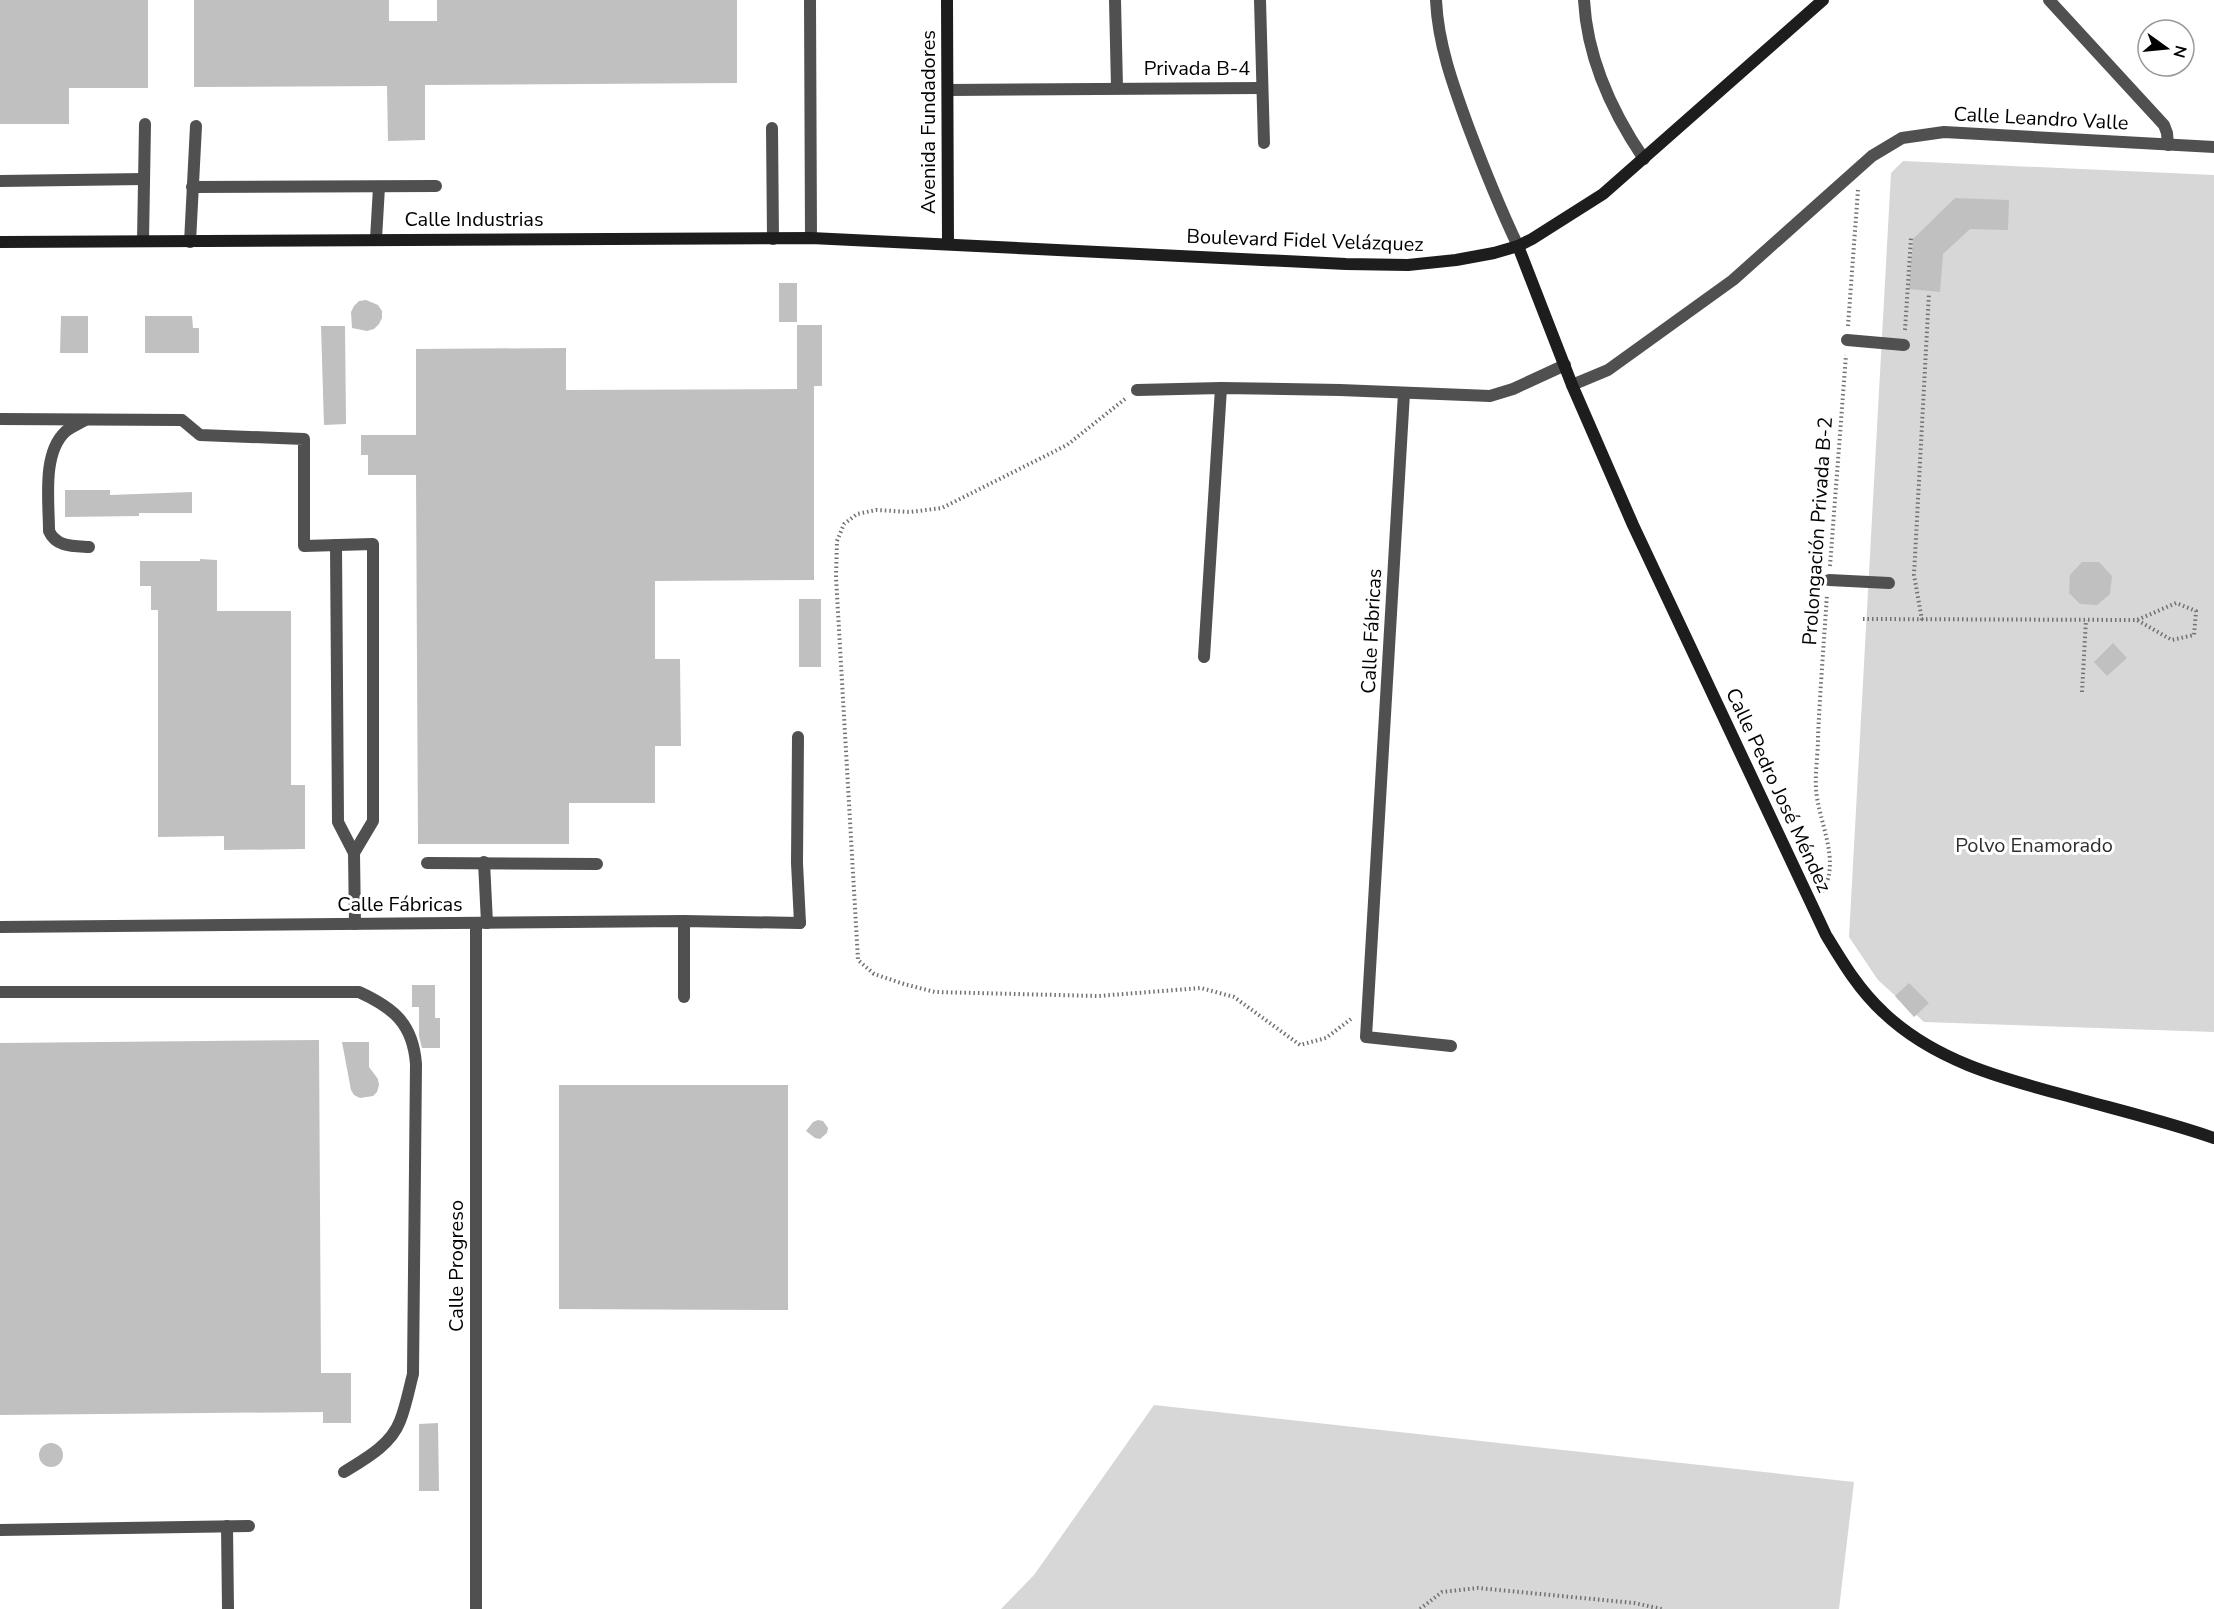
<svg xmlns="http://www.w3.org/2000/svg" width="2214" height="1609" viewBox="0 0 2214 1609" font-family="'Nunito Sans',sans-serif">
  <rect width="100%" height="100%" fill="#fff"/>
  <!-- green -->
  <g fill="#d7d7d7">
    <polygon points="1903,161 2214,175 2214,1032 1924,1022 1878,980 1849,937 1891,173"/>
    <polygon points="1154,1405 1854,1482 1839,1609 1001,1609 1034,1575"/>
  </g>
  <!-- building -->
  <g fill="#c0c0c0">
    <polygon points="0,0 148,0 148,88 69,88 69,124 0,124"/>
    <polygon points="194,0 389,0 389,21 437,21 437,0 737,0 737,83 425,85 425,140 388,141 387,86 194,87"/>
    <polygon points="1955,198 2009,200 2008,230 1970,229 1943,254 1940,292 1909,289 1913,239"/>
    <rect x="779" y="283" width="18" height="39"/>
    <polygon points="366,300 378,305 382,311 382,318 379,324 374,329 367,331 352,328 351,312 354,306 359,301"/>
    <polygon points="61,316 88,316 88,353 60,353"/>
    <polygon points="145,316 192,316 193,328 199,328 199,353 145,353"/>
    <polygon points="797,325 822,325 822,386 814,386 814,580 655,581 655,659 680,659 681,746 655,746 655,803 569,803 569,844 418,844 416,475 368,475 368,455 361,455 361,435 416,435 416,349 566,348 566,390 797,389"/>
    <polygon points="321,326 345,326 346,424 324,425"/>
    <polygon points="65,490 110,490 110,495 192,492 192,513 139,513 139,516 65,517"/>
    <polygon points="200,559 217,560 217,611 291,611 291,785 305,785 305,849 224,850 224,836 158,837 158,610 151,610 151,586 140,586 140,561 200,561"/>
    <polygon points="2082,562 2099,562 2112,576 2110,594 2097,605 2080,604 2069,593 2070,575"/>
    <rect x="799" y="599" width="22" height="68"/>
    <polygon points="2113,643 2127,658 2107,676 2094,662"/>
    <polygon points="1909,983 1929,1003 1914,1017 1895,996"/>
    <polygon points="412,985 435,985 435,1018 440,1018 440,1048 422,1048 419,1036 419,1007 412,1007"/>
    <polygon points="319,1040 321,1373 351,1373 351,1423 323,1423 323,1412 0,1415 0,1043"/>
    <polygon points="342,1042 369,1042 369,1067 378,1079 379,1085 377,1092 373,1096 360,1098 354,1095 351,1090"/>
    <polygon points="559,1085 788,1085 788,1310 559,1309"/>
    <polygon points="818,1120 823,1121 828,1128 827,1133 820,1139 815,1138 806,1131 813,1122"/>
    <polygon points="438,1423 439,1491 419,1491 419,1424"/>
    <circle cx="51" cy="1455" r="12"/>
  </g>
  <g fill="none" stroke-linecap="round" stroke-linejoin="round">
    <!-- path -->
    <g stroke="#727272" stroke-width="4" stroke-dasharray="1.5 3" stroke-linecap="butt">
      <polyline points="1848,326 1858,190"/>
      <polyline points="1905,330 1911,238"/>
      <polyline points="1125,399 1067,445 942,508 910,512 876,510 857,514 844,524 837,541 836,577 858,960 874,974 904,984 935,992 1098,996 1201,988 1234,997 1300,1045 1326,1038 1351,1019"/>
      <polyline points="1830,566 1846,355"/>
      <polyline points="1863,619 2137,620 2176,603 2196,611 2194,635 2172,640 2137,620"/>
      <polyline points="1922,620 1914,575 1929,293"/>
      <polyline points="2082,692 2086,620"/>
      <path d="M1822,892C1842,862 1818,821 1816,789C1815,772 1818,754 1818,738C1820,690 1824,642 1827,594"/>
      <polyline points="1420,1609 1442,1592 1478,1588 1634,1603 1662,1609"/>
    </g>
    <!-- lane -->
    <g stroke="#505050" stroke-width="12">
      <polyline points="810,0 811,238"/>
      <polyline points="772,128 773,239"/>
      <polyline points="0,181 144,179"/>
      <polyline points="192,187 436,186"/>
      <polyline points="376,239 379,187"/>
      <polyline points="143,241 145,124"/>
      <polyline points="190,242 196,126"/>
      <polyline points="1847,340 1904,345"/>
      <polyline points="0,419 182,420 200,435 304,439 304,546 373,544 373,821 354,853 355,924"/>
      <path d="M85,420C79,424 70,427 65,432C42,454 49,501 49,531C56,547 73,546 89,547"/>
      <polyline points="336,545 338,822 354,853"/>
      <polyline points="1829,580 1889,583"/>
      <polyline points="798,737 797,863 800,923"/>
      <polyline points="484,862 487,923"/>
      <polyline points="427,863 597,864"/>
      <polyline points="684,921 684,997"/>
      <polyline points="476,923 476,1609"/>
      <path d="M0,992H359C394,1008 413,1024 416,1064L413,1374C409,1389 406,1406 400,1421C391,1445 365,1459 344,1472"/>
      <polyline points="227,1526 228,1609"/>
      <polyline points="0,1530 249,1526"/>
    </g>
    <!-- street -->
    <g stroke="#505050" stroke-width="12">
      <polyline points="1115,0 1117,87"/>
      <polyline points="1260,0 1264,143"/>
      <path d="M1436,0C1438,44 1453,85 1468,126C1483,166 1499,206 1518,246"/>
      <path d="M1584,0C1587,57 1612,112 1644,159"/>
      <polyline points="2049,0 2164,125 2167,133 2168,145"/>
      <polyline points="948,90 1261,88"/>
      <polyline points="1572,385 1608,370 1733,280 1872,156 1902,138 1944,132 2214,147"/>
      <polyline points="1137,390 1221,388 1340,390 1490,396 1513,389 1565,365"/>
      <polyline points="1404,393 1366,1037 1451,1046"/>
      <polyline points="1204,657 1221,388"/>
      <polyline points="0,927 684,921 800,923"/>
    </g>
    <!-- secondary -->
    <g stroke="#1d1d1d" stroke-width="12">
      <polyline points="947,0 948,244"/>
      <polyline points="0,242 811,238 1346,264 1408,265 1456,260 1494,253 1518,246 1532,239 1603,194 1823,0"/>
      <path d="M1518,246L1572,385L1633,525L1826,935C1843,963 1859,990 1883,1012C1933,1060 2000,1078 2064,1095C2114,1109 2165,1121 2214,1138"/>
    </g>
  </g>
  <g text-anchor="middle" stroke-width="6" stroke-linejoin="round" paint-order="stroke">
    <!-- street labels -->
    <g font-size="20" fill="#000" stroke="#fff">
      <text x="1197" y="75">Privada B-4</text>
      <text transform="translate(2041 118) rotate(3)" y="7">Calle Leandro Valle</text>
      <text transform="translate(928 122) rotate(-90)" y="7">Avenida Fundadores</text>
      <text x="474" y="226">Calle Industrias</text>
      <text transform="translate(1305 240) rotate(2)" y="7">Boulevard Fidel Velázquez</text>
      <text transform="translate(1817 531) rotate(-86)" y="7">Prolongación Privada B-2</text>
      <text transform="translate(1371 631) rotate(-87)" y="7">Calle Fábricas</text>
      <text transform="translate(1779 790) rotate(65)" y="7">Calle Pedro José Méndez</text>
      <text x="400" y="911">Calle Fábricas</text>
      <text transform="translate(456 1266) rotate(-90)" y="7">Calle Progreso</text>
    </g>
    <!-- park labels -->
    <g font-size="20" fill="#2e2e2e" stroke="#fff">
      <text x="2034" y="852">Polvo Enamorado</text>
    </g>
  </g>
  <!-- north arrow -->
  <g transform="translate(2166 48) rotate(105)"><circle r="28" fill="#ffffff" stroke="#999999" stroke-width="1.5"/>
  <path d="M0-4.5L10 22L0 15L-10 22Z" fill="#000000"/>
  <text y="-9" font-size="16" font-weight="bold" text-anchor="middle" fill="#000000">N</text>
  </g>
</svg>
